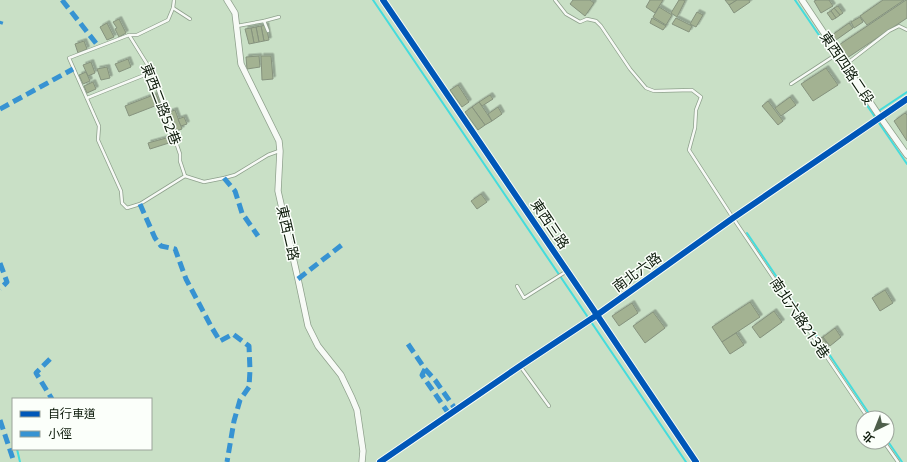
<svg xmlns="http://www.w3.org/2000/svg" width="907" height="462" viewBox="0 0 907 462" font-family="'Noto Sans','Noto Sans TC',sans-serif">
  <defs>
    <filter id="shadow"><feDropShadow dx="2.5" dy="-2.5" stdDeviation="0" flood-color="#0004"/></filter>
  </defs>
  <rect width="100%" height="100%" fill="#c9e0c6"/>
  <g fill="none" stroke-linecap="round" stroke-linejoin="round">
    <!-- stream -->
    <g stroke="#45dcdc" stroke-width="2">
      <polyline points="373,0 686,462"/>
      <polyline points="795,0 907,164"/>
      <polyline points="877,112 907,92"/>
      <polyline points="747,233 820,341"/>
      <polyline points="825,348 872,418"/>
      <polyline points="887,440 902,462"/>
      <polyline points="17,449 20,462"/>
    </g>
  </g>
  <!-- building -->
  <g fill="#a3b292" stroke="#86937e" filter="url(#shadow)">
    <polygon points="573,0 590,0 594,3 585,16 570,4"/>
    <polygon points="650,0 663,0 655,13 646,7"/>
    <polygon points="679,0 683,0 685,1 677,17 671,13"/>
    <polygon points="725,0 737,0 729,5"/>
    <polygon points="737,0 749,0 750,2 734,13 729,5"/>
    <polygon points="817,0 829,0 833,6 821,13 814,1"/>
    <polygon points="883,0 904,0 867,25 860,16"/>
    <polygon points="906,0 907,0 907,18 847,58 839,45"/>
    <polygon points="838,6 843,13 840,15 834,8"/>
    <polygon points="659,7 672,15 666,25 653,17"/>
    <polygon points="834,8 840,15 836,18 831,11"/>
    <polygon points="831,11 836,18 832,20 827,13"/>
    <polygon points="697,12 703,15 696,27 690,24"/>
    <polygon points="860,17 863,22 854,28 851,22"/>
    <polygon points="652,18 666,26 663,30 650,23"/>
    <polygon points="676,18 692,26 689,32 672,24"/>
    <polygon points="119,19 126,33 119,37 115,29 117,28 113,22"/>
    <polygon points="107,23 114,37 107,40 100,27"/>
    <polygon points="849,23 853,28 836,40 832,35"/>
    <polygon points="266,25 269,40 264,41 261,26"/>
    <polygon points="261,26 264,41 259,42 256,27"/>
    <polygon points="256,27 259,42 254,43 251,28"/>
    <polygon points="251,28 254,43 249,44 245,29"/>
    <polygon points="84,41 87,49 78,53 75,44"/>
    <polygon points="259,56 260,67 247,69 246,57"/>
    <polygon points="261,56 271,56 273,79 262,80"/>
    <polygon points="128,59 131,67 119,72 115,64"/>
    <polygon points="91,62 95,73 88,76 83,65"/>
    <polygon points="107,67 110,78 101,80 97,69"/>
    <polygon points="826,68 838,85 813,101 801,84"/>
    <polygon points="86,72 90,81 83,84 79,75"/>
    <polygon points="93,82 96,89 87,93 84,86"/>
    <polygon points="458,85 469,102 462,107 450,90"/>
    <polygon points="156,94 160,104 129,116 125,106"/>
    <polygon points="490,95 493,99 482,106 479,102"/>
    <polygon points="790,97 796,105 781,116 775,108"/>
    <polygon points="768,101 783,121 778,125 762,106"/>
    <polygon points="479,102 492,121 485,125 472,107"/>
    <polygon points="472,107 485,125 478,130 465,112"/>
    <polygon points="498,107 502,114 492,121 488,114"/>
    <polygon points="175,110 182,129 176,131 169,112"/>
    <polygon points="905,113 907,115 907,141 894,121"/>
    <polygon points="184,117 187,124 181,126 178,119"/>
    <polygon points="170,137 172,142 150,149 148,143"/>
    <polygon points="481,194 487,202 477,209 471,201"/>
    <polygon points="885,290 893,303 880,311 872,298"/>
    <polygon points="750,302 760,317 722,342 712,327"/>
    <polygon points="632,303 638,313 619,326 612,316"/>
    <polygon points="774,311 782,322 760,338 752,327"/>
    <polygon points="653,312 665,328 645,343 633,326"/>
    <polygon points="835,328 841,337 830,346 823,337"/>
    <polygon points="736,333 744,345 730,354 722,342"/>
    <polygon points="822,337 829,346 825,349 819,340"/>
  </g>
  <g fill="none" stroke-linecap="round" stroke-linejoin="round">
    <!-- service casing -->
    <g stroke="#8ea08c" stroke-width="4">
      <g id="service">
        <polyline points="174,0 173,8 168,20 137,35 129,35 69,58 99,126 98,140 121,191 122,203 127,208 140,204 185,176 204,182 224,178 235,175 268,155 279,151"/>
        <polyline points="555,0 566,14 580,22 587,19 596,21 601,26 630,69 646,88 654,91 692,90 701,97 696,110 695,128 689,150 733,218 868,418"/>
        <polyline points="173,8 190,19"/>
        <polyline points="264,21 268,31"/>
        <polyline points="237,26 264,21 279,17"/>
        <polyline points="129,35 152,72 180,154 180,161 185,176"/>
        <polyline points="845,65 889,31 899,26 907,30"/>
        <polyline points="791,84 837,54"/>
        <polyline points="87,98 152,72"/>
        <polyline points="517,286 524,298 567,271"/>
        <polyline points="520,366 549,406"/>
        <polyline points="884,442 898,462"/>
      </g>
    </g>
    <!-- minor casing -->
    <g stroke="#8ea08c" stroke-width="7">
      <g id="minor">
        <polyline points="227,0 235,13 241,64 279,141 280,151 278,191 298,279 308,326 318,346 341,375 352,398 357,410 363,451 362,462"/>
        <polyline points="383,0 597,315 696,462"/>
        <polyline points="802,0 880,117 907,155"/>
        <polyline points="380,462 520,366 597,315 733,218 907,99"/>
      </g>
    </g>
    <!-- service -->
    <use href="#service" stroke="#f7faf6" stroke-width="2.5"/>
    <!-- minor -->
    <use href="#minor" stroke="#f7faf6" stroke-width="5.5"/>
    <!-- quiet -->
    <g stroke="#3793d2" stroke-width="5" stroke-dasharray="10 5" stroke-linecap="butt">
      <polyline points="62,0 99,47"/>
      <polyline points="0,24 1,21"/>
      <polyline points="0,109 73,69"/>
      <polyline points="224,178 235,191 242,213 258,236"/>
      <polyline points="140,204 155,238 161,246 175,249 186,279 212,328 220,341 233,334 249,346 250,370 249,387 240,400 234,421 227,462"/>
      <polyline points="0,263 7,282 0,289"/>
      <polyline points="298,279 343,244"/>
      <polyline points="408,344 425,369 435,380 456,410"/>
      <polyline points="50,359 36,373 52,399"/>
      <polyline points="425,369 422,375 449,414"/>
      <polyline points="0,420 14,462"/>
    </g>
    <!-- cycleway casing -->
    <g stroke="#fbfffa" stroke-width="8">
      <g id="cycleway">
        <polyline points="383,0 597,315 696,462"/>
        <polyline points="380,462 520,366 597,315 733,218 907,99"/>
      </g>
    </g>
    <!-- cycleway -->
    <use href="#cycleway" stroke="#0057b8" stroke-width="6"/>
  </g>
  <g text-anchor="middle" stroke-width="3" stroke-linejoin="round" paint-order="stroke">
    <!-- street labels -->
    <g font-size="14" fill="#0b1909" stroke="#fbfffa">
      <text transform="translate(847 68) rotate(56)" y="5">東西四路二段</text>
      <text transform="translate(161 104) rotate(69)" y="5">東西二路52巷</text>
      <text transform="translate(550 224) rotate(56)" y="5">東西三路</text>
      <text transform="translate(288 233) rotate(77)" y="5">東西二路</text>
      <text transform="translate(637 272) rotate(-36)" y="5">南北六路</text>
      <text transform="translate(800 318) rotate(56)" y="5">南北六路213巷</text>
    </g>
  </g>
  <!-- legend -->
  <rect x="12" y="398" width="140" height="52" fill="#fbfffa" stroke="#9ba39a"/>
  <rect x="20" y="411" width="20" height="6" fill="#0057b8" stroke="#9ba39a"/>
  <text x="48" y="418" font-size="12" fill="#0b1909">自行車道</text>
  <rect x="20" y="431" width="20" height="6" fill="#3793d2" stroke="#9ba39a"/>
  <text x="48" y="438" font-size="12" fill="#0b1909">小徑</text>
  <!-- north arrow -->
  <g transform="translate(875 430) rotate(223)"><circle r="19" fill="#fbfffa" stroke="#9ba39a"/>
  <path d="M0-3L7 15L0 10L-7 15Z" fill="#4e5f4b"/>
  <text y="-6" font-size="11" font-weight="bold" text-anchor="middle" fill="#0b1909">北</text>
  </g>
</svg>
